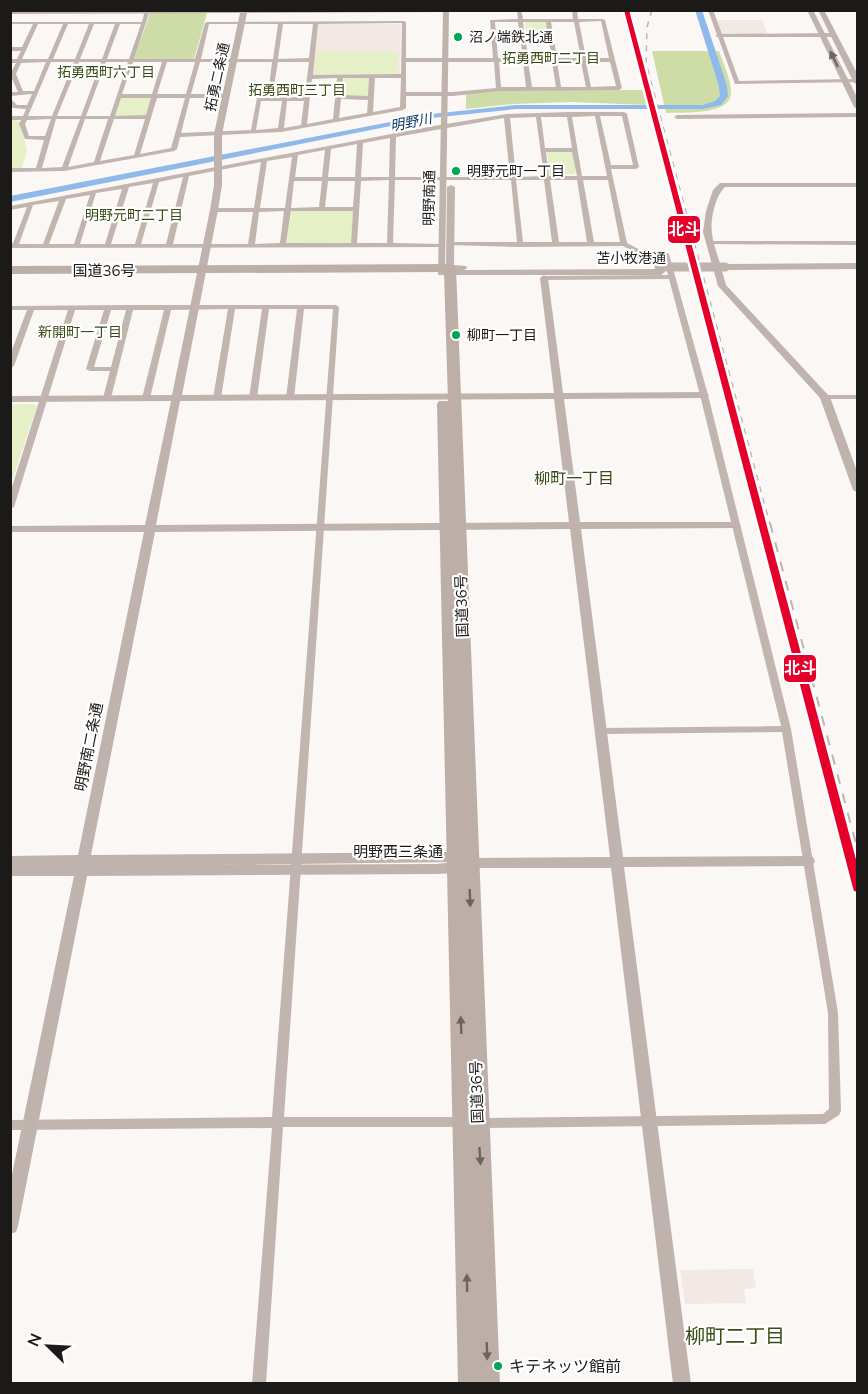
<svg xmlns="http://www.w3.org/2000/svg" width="868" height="1394" viewBox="0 0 868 1394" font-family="Mulish,'Noto Sans JP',sans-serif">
  <rect width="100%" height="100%" fill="#faf7f5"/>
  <!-- built -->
  <g fill="#f2e9e5">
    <polygon points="717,20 762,20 768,34 722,34"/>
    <polygon points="318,24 401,24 400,75 312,76"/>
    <polygon points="753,1269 756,1288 744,1289 746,1303 685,1304 680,1270"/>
  </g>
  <!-- green -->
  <g fill="#e5f0c6">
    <polygon points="525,22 546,22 549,39 527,40"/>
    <polygon points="317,51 398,52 397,74 315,75"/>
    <polygon points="344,78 370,78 369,96 340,96"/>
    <polygon points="121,97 152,97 146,116 114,116"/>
    <polygon points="10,119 19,121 27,150 22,168 12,168"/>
    <polygon points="549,151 573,152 576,174 550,175 547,153"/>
    <polygon points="292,211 353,211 351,243 286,243"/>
    <polygon points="11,404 33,404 37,406 11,484"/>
  </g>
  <!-- forest -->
  <g fill="#cedca8">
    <polygon points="150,13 207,13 194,59 134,59"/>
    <path d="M719,51C723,63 731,79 731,92C732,116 682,112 666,113L652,51Z"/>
    <polygon points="501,90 644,90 648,105 572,102 512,104 466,109 466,94"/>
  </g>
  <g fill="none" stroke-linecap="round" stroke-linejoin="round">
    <!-- river -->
    <polygon fill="#8fb9ea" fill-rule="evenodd" points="695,10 702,10 727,86 728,96 721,105 703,109 516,109 431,118 10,202 10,196 431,114 516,105 703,105 715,101 720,96 719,86"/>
    <!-- street -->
    <g fill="#c2b5af" fill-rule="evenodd">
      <path d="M145,10H150L134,59H195L205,23L207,22L404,21L406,22V58H493L490,20L518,19L517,10H521L523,19H573L572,10H577L578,19H603L605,20L622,88L619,90L499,91L453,96H406V108L403,110L281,132L180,137L177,149L174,151L64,171L10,172V168H36L44,140L25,139L19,124L21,120H10V116H23L26,109L13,108L10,104V98L17,105H27L32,94L10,96V92H18L10,74L16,63H10V59H17L21,51H10V47H22L33,24H10V22H142ZM601,21L609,58H586L579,22ZM495,22H518L523,58H498ZM523,22H546L548,39H525ZM551,22H574L581,58H557ZM402,23L401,74L313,75L318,24ZM38,24H63L48,59H22ZM68,24H89L75,59H53ZM94,24H115L102,59H80ZM120,24H141L129,59H107ZM209,24H278L273,59H201ZM283,24H313L309,58L278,59ZM526,42H549L552,58H528ZM46,62L34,91H23L16,74L21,63ZM51,62H74L52,116H28ZM79,62H101L81,116H57ZM106,62H128L110,116H86ZM133,62H162L152,94H122ZM167,62H195L186,94H157ZM200,62H272L269,88L306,89L305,97L257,98L251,130L181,133L190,98H226L229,96L226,94H191ZM278,62H309L306,85H274ZM406,62H494L496,88L453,92H406ZM499,62H523L526,87H501ZM528,62H552L556,87H532ZM557,62H581L586,87H561ZM586,62H610L616,86L591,87ZM337,78L333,119L307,124L312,79ZM343,78H369L368,96L341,95ZM375,78H401L400,107L373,112ZM121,98H151L146,115L115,116ZM157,98H185L171,148L140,154ZM341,99L368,100L367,113L339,118ZM261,101H282L278,128L256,130ZM287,101H304L301,125L284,128ZM51,119L45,136H29L25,124L27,120ZM56,119H80L62,167L42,168ZM85,119H108L94,162L68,167ZM114,119H145L134,155L100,161Z"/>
      <polygon points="708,10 713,10 722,34 833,33 836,35 833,37 723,37 739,81 856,79 858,80 858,82 735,84 718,37 715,36 717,35"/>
      <path d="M569,112H624L627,114L639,167L636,169H611L627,243L644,252H666L669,254L708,395L791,729L838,1013L841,1111L839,1115L825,1124L478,1128L474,1127L472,1123L474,1119L478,1118L823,1114L829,1109L828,1013L782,732L601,734L598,733L596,731L598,729L601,728L781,726L700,395L669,279L544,280L541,278L544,276L668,275L663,256H643L623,246L520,247L449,245L448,244L451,242H517L511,180H395L393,243L444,244V246L442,247L15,248L12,246L27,207L10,210V206L434,126L507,114ZM595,116L607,176H582L572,117ZM600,116H622L633,165H611ZM536,117L544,176L516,177L510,118ZM541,117H567L572,148H545ZM504,118L510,177H395L396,137ZM390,138L389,177H361L363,143ZM357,144L355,177H328L331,149ZM325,150L322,177H295L298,155ZM546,152H572L577,176H549ZM292,157L285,208H260L267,161ZM261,162L254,208H214L211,210L214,212H253L248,244H173L189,176ZM183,177L166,244H141L159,182ZM389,180L387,243H357L361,181ZM516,180H544L552,242H523ZM550,180H577L587,242H559ZM583,180H608L620,242H594ZM294,181H322L319,207L291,208ZM328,181H355L353,207H325ZM153,183L135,244H111L129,187ZM122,189L105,244H80L96,193ZM90,195L74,244H49L66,199ZM59,201L43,244H19L33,205ZM284,211L280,243L255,244L259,212ZM291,211H353L351,243H286Z"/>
      <polygon points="858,113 858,117 677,119 674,117 677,115"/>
      <polygon points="709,241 858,241 858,245 707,244 707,242"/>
      <path d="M130,305H336L339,307L284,1117H464L468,1118L470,1122L468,1126L464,1127H283L266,1384H252L272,1128L10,1130V1120L272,1117L333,309H304L294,398L290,400L286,398L297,309H269L257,398L253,400L249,398L262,309H235L221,398L217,400L213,398L228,309L171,310L150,398L146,400L142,398L164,310H133L111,398L107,400L103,398L110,371H90L86,369L104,310H75L14,507L10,509V493L68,310H34L14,366L10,368V355L27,310H10V306ZM111,310H126L111,367H94Z"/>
      <polygon points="822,395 858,395 858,399 825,399 821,397"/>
    </g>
    <!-- secondary -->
    <g fill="#c0b3ae" fill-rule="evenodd">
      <path d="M10,10H449L445,270H449L446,268L447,187L451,185L455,187L454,265L466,266L467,268L464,270L661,269L665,272L661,275H438L443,12L247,13L222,134V185L218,210L182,395L554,393L540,278L544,275L548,278L563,393L704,392L709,395L704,398L564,399L580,522H736L741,525L736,528L581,529L623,857L808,856L813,857L815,861L813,865L808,866L624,867L691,1384H673L611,868H470L456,873L436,874L87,876L18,1226L16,1232L10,1234V1184L74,876H10V856L78,855L144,532H10V526L145,525L171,401L10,402V396L172,395L210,210L214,185V134L240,13L10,14ZM554,399L569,522L156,525L180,401ZM570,529L610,857L469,858L455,852L91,855L155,532ZM454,862L436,864L210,865Z"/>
      <polygon points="807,10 813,10 858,99 858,109 854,107"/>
      <polygon points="818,10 824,10 858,75 858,85 854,83"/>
      <path d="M720,183H858V187H725C715,196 710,221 712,233C713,244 718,256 721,267L725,264L858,263V269L725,270L721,268L726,285L830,397L858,474V493L853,490L820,398L718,286L703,232L706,211L713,190Z"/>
      <polygon points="10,243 18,244 19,246 10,249"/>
    </g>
    <!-- highway -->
    <polygon fill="#bdafa8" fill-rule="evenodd" points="450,264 456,268 500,1384 458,1384 437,404 439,401 448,401 444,272 10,274 10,266"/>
    <!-- rail-far1 -->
    <polyline stroke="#bcb5b0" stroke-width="1.5" stroke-dasharray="6 6" stroke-linecap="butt" points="652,10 647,27 646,63 770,525"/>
    <!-- rail -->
    <polyline stroke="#bcb5b0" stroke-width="2" stroke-dasharray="10 10" stroke-linecap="butt" points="770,523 858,851"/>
    <!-- secondary-bridge -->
    <polyline stroke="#c0b3ae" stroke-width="9" points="659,267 725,267"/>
    <!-- rail-1 casing -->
    <g stroke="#fff" stroke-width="5">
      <polygon id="rail-1" points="624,10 629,10 858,867 858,892 854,891 853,888"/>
    </g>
    <!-- rail-1 -->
    <use href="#rail-1" fill="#e4002b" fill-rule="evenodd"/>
  </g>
  <!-- one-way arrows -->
  <defs><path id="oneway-solid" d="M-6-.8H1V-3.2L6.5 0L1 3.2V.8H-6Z" transform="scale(1.5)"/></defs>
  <use fill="#6e6664" href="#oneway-solid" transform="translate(834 59) rotate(-116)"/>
  <g fill="#6c6460">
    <use href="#oneway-solid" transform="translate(470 898) rotate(88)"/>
    <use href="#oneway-solid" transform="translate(461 1025) rotate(-92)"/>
    <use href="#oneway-solid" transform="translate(480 1156) rotate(86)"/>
    <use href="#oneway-solid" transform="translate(467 1283) rotate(-91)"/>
    <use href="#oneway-solid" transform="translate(487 1351) rotate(88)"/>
  </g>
  <!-- markers -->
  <g fill="#00a651" stroke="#fff" stroke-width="2">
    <circle cx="458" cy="37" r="5"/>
    <circle cx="456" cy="171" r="5"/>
    <circle cx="456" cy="335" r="5"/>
    <circle cx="498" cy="1366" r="5"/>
  </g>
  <g text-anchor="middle" stroke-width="4.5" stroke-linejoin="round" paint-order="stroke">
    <!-- bus labels -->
    <g font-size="14" fill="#1c1a19" stroke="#fff" text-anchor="start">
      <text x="469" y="42">沼ノ端鉄北通</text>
      <text x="467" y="176">明野元町一丁目</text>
      <text x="467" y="340">柳町一丁目</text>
    </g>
    <!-- far-neighbourhood labels -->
    <g font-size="14" fill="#3b4b15" stroke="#fff">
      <text x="551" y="63">拓勇西町二丁目</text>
      <text x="106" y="77">拓勇西町六丁目</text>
      <text x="297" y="95">拓勇西町三丁目</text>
      <text x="134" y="220">明野元町二丁目</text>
      <text x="80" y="337">新開町一丁目</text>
    </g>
    <!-- far-street labels -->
    <g font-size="14" fill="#1c1a19" stroke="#fff">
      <text transform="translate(217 77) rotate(-78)" y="5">拓勇二条通</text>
      <text transform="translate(429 198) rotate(-89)" y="5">明野南通</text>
      <text x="631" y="263">苫小牧港通</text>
    </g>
    <!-- far-water labels -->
    <g font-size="14" font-style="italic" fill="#063360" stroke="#fff">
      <text transform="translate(411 122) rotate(-11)" y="5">明野川</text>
    </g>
    <!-- street labels -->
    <g font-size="15" fill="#1c1a19" stroke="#fff">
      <text x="104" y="276">国道36号</text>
      <text transform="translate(462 606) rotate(-92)" y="5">国道36号</text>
      <text transform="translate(89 747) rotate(-79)" y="5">明野南二条通</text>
      <text x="398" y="857">明野西三条通</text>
      <text transform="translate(477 1092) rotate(-92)" y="5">国道36号</text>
    </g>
    <!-- neighbourhood labels -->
    <g font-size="16" fill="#3b4b15" stroke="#fff">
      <text x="574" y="484">柳町一丁目</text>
    </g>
    <!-- near-bus labels -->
    <g font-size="16" fill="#1c1a19" stroke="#fff" text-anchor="start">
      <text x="509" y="1372">キテネッツ館前</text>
    </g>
    <!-- near-neighbourhood labels -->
    <g font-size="20" fill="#3b4b15" stroke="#fff">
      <text x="735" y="1343">柳町二丁目</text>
    </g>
  </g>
  <g stroke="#fff" stroke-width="2">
    <rect x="667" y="215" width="34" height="29" rx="6" fill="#e4002b"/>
    <rect x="783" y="654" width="34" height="29" rx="6" fill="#e4002b"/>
  </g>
  <g font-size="16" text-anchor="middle" font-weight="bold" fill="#fff">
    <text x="684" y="235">北斗</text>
    <text x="800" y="674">北斗</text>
  </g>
  <!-- border -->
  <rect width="868" height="1394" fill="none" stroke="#1c1a19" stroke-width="24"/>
  <!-- north arrow -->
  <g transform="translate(48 1346) rotate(294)" stroke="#ffffff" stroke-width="4.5" paint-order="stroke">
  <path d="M0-4.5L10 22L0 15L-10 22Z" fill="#1c1a19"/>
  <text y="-9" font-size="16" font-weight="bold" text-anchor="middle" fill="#1c1a19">N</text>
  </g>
</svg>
